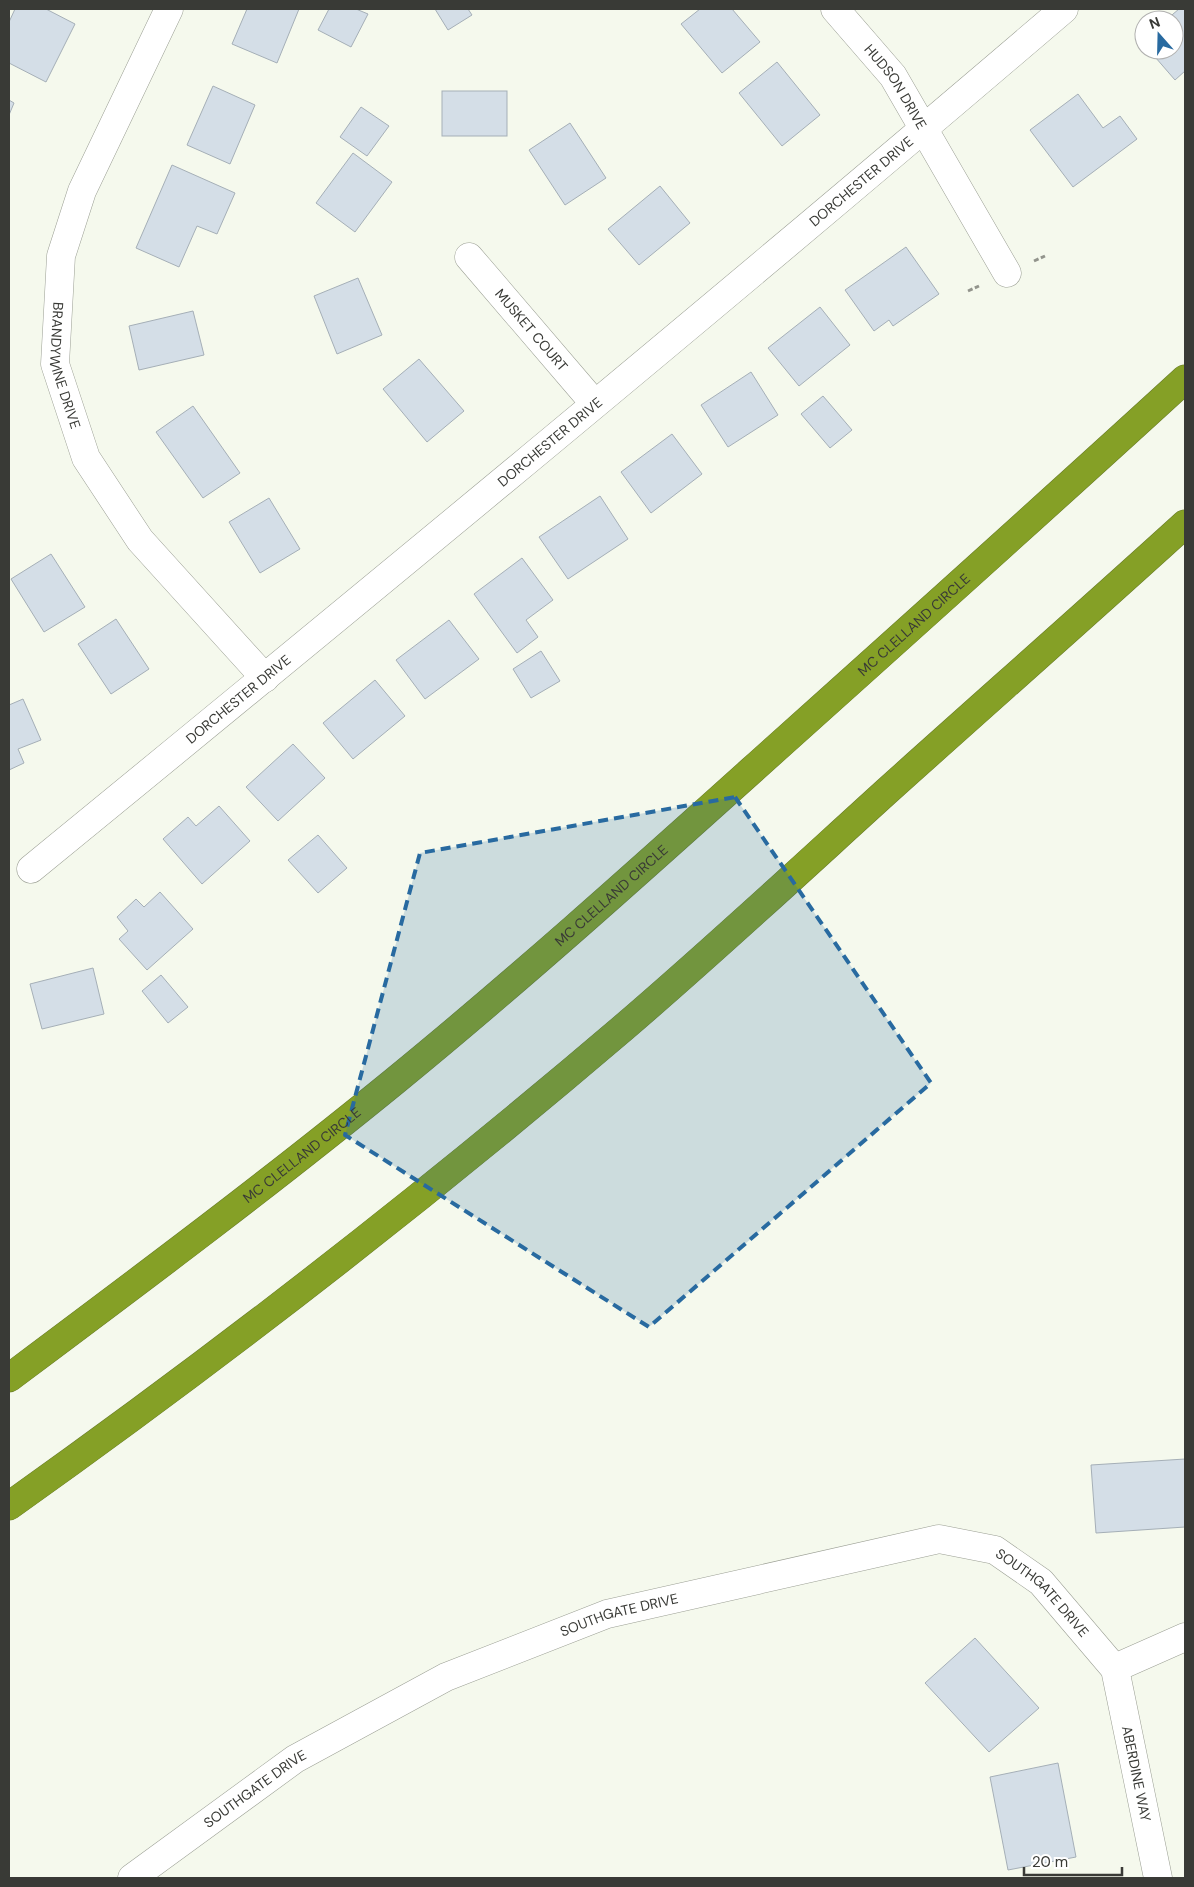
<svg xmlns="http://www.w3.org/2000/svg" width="1194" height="1887" viewBox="0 0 1194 1887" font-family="'DM Sans',sans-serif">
  <rect width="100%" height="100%" fill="#f5f9ed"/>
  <!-- building -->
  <g fill="#d4dee7" stroke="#a5afb7">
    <polygon points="15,9 46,9 75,24 46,82 9,63 9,22"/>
    <polygon points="247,9 299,9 277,63 232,44"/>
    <polygon points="329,9 356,9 368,14 351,47 318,30"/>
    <polygon points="435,9 468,9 472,15 448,30"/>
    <polygon points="700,9 732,9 760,42 722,73 681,24"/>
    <polygon points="1179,9 1185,9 1185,71 1175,80 1149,50 1174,50 1174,20 1166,20"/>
    <polygon points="777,62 820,115 782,146 739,93"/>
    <polygon points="213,86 255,105 230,164 187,145"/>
    <rect x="442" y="91" width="65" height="45"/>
    <polygon points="1078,94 1103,128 1120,116 1137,139 1073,187 1030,130"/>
    <polygon points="9,100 14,103 9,115"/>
    <polygon points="361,107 389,126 367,156 340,137"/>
    <polygon points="570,123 606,178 565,205 529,150"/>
    <polygon points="353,153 392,182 355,232 316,203"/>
    <polygon points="172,165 235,193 217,234 197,226 179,267 136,248"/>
    <polygon points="660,186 690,223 639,265 608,229"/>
    <polygon points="906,247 939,294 893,326 889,320 874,331 845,290"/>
    <polygon points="358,278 382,335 337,354 314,296"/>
    <polygon points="820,307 850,345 799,386 768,348"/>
    <polygon points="193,311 204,355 139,370 129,326"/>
    <polygon points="419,359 464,411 427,442 383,389"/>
    <polygon points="751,372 778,415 728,447 701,405"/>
    <polygon points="823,396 852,430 830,448 801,414"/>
    <polygon points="193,406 240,473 203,498 156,432"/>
    <polygon points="672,434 702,474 651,513 621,472"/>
    <polygon points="600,496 628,539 568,579 539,537"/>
    <polygon points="269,498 300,549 260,573 229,522"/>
    <polygon points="51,554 85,607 44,632 11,579"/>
    <polygon points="522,558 553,600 526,620 538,637 517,653 474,594"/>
    <polygon points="116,619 149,669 111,694 78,644"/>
    <polygon points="449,620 479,659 425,699 396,660"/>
    <polygon points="541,651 560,681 531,698 513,669"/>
    <polygon points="375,680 405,716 353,759 323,723"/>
    <polygon points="23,699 41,740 18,749 24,763 9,770 9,705"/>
    <polygon points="293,744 325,778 278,821 246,787"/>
    <polygon points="219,806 250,841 202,884 163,839 188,817 196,826"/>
    <polygon points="318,835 347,868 318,893 288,860"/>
    <polygon points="160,892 193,929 147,970 119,939 128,931 117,917 136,899 144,907"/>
    <polygon points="93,968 104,1014 42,1029 30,984"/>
    <polygon points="161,975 188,1007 168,1023 142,991"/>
    <polygon points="1185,1459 1185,1527 1096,1533 1091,1465"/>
    <polygon points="975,1638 1039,1708 989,1752 925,1683"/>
    <polygon points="1058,1763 1076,1857 1008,1870 990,1777"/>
  </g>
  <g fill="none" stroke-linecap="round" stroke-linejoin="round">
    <!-- street casing -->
    <g stroke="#9b9f94" stroke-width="29">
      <g id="street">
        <path id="s1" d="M169,9L82,191L61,256L55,364L86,458L140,540L265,678"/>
        <path id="s2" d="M835,9L893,76L1007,273"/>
        <path id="s3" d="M469,257L594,403"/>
        <path id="s4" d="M31,869C378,585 724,300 1064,9"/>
        <polyline points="1115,1669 1124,1664 1185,1637"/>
        <path id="s5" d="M132,1878L295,1759L446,1677L607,1614L939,1539L995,1550L1041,1582L1115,1669L1158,1878"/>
      </g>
    </g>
    <!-- highway casing -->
    <g stroke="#6a7c2c" stroke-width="29">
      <g id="highway">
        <path id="s6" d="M9,1378C140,1280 270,1183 396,1080C528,972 655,857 782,743C917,622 1052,501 1185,379"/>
        <path d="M9,1506C220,1356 425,1197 623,1028C713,951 799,871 887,791C986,702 1086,614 1185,524"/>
      </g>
    </g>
    <!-- path -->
    <g stroke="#92948c" stroke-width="3" stroke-dasharray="5 2.5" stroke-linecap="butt">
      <polyline points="1034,261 1045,256"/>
      <polyline points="968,291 979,286"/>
    </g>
    <!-- street -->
    <use href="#street" stroke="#fff" stroke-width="28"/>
    <!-- highway -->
    <use href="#highway" stroke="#85a026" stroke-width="28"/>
  </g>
  <!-- marked area -->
  <path fill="#286aa0" fill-opacity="0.2" stroke="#286aa0" stroke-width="4" stroke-dasharray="10 6" stroke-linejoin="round" d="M735,797L931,1083L649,1327L345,1135L420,853Z"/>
  <g text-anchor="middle" stroke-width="4" stroke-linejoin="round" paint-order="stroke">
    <!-- street labels -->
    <g font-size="14" fill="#393a36" stroke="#fff">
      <text dy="5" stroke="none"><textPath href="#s2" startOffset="99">HUDSON DRIVE</textPath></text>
      <text dy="5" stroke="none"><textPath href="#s4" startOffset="1078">DORCHESTER DRIVE</textPath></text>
      <text dy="5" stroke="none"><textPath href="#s3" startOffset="96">MUSKET COURT</textPath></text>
      <text dy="5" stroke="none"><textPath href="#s1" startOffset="381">BRANDYWINE DRIVE</textPath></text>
      <text dy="5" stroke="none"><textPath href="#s4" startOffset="672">DORCHESTER DRIVE</textPath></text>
      <text dy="5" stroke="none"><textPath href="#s6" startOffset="1178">MC CLELLAND CIRCLE</textPath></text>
      <text dy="5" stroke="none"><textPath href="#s4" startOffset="268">DORCHESTER DRIVE</textPath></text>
      <text dy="5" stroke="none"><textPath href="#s6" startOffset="772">MC CLELLAND CIRCLE</textPath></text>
      <text dy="5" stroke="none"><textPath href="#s6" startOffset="368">MC CLELLAND CIRCLE</textPath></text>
      <text dy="5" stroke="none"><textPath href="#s5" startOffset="1008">SOUTHGATE DRIVE</textPath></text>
      <text dy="5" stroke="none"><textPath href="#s5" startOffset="558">SOUTHGATE DRIVE</textPath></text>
      <text dy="5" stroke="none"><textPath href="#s5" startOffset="1221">ABERDINE WAY</textPath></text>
      <text dy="5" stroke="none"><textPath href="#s5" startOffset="152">SOUTHGATE DRIVE</textPath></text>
    </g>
  </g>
  <!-- border -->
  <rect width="1194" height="1887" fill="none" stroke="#393a36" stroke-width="20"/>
  <!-- north arrow -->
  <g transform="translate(1159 35) rotate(340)"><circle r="24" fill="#ffffff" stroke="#b0b0af"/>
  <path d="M0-4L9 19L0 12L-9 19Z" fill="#286aa0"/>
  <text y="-8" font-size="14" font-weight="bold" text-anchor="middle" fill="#393a36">N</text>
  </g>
  <!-- scale -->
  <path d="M1024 1867v8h98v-8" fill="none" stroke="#393a36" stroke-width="2.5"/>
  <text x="1032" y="1867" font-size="15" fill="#393a36" stroke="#ffffff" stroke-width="4" paint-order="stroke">20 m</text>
</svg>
